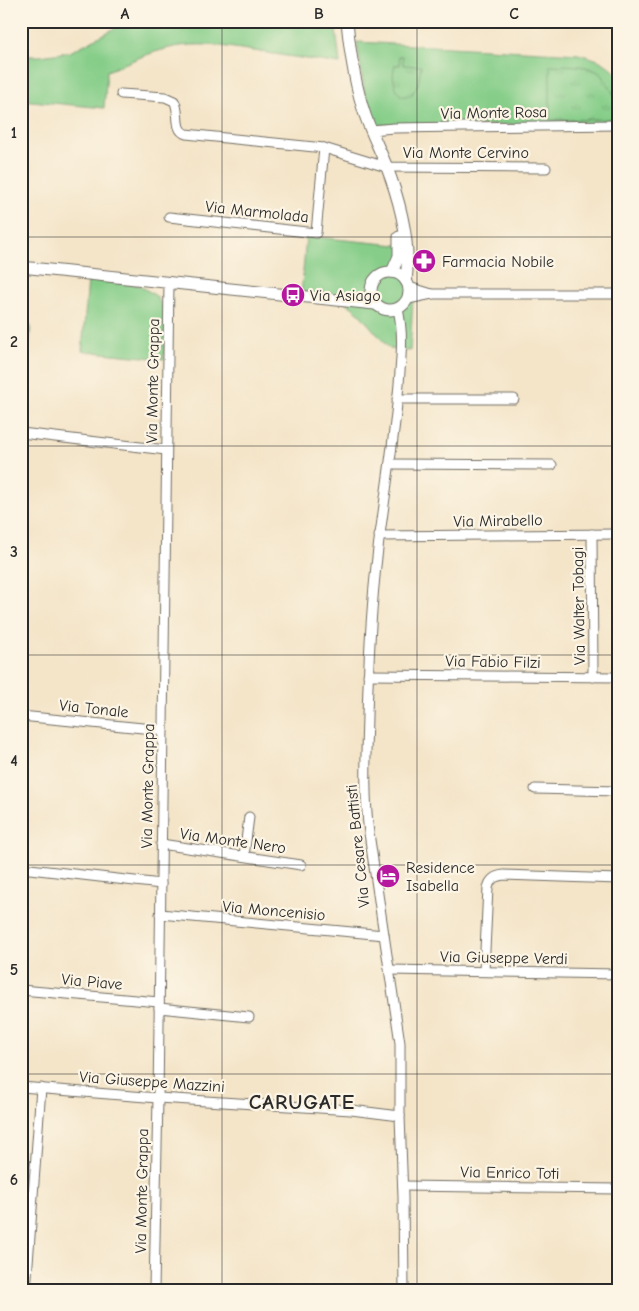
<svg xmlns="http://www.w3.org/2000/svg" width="639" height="1311" viewBox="0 0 639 1311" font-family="'Comic Neue',sans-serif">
  <defs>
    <pattern id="park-tufts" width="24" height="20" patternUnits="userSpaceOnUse" patternTransform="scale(1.25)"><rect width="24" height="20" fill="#85cd88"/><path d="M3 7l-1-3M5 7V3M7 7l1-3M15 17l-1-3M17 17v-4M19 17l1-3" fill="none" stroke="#73b076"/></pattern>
  </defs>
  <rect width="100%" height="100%" fill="#fcf5e5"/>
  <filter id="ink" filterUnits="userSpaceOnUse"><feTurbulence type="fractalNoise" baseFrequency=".02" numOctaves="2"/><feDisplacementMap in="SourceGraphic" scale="10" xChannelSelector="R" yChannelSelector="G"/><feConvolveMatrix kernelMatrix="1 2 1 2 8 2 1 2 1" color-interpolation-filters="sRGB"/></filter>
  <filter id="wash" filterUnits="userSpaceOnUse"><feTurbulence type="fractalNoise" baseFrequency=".0096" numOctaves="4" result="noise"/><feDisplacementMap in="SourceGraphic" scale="20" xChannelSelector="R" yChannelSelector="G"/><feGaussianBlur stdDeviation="1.12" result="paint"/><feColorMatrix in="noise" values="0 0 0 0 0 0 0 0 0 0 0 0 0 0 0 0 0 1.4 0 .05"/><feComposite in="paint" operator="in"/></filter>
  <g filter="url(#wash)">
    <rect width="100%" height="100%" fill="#f4e5c9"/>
    <!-- green -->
    <g fill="#85cd88" stroke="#587c5a">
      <path d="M119,21H335L340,64L221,46C202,44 181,44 162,50C143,55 125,64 107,71L104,108L21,100V56H40L70,52L119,26Z"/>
      <path d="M357,42L578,54C596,59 604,60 618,75V125H374L365,96Z"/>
      <polygon points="306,236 416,247 414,288 432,294 413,298 410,351 390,349 356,310 342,300 301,296"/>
      <polygon points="88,280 139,285 156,296 161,304 165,313 164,359 82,351"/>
      <polygon points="21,325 31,326 25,379 21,379"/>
    </g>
    <!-- park -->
    <g fill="url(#park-tufts)" stroke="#587c5a">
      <path d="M399,56H403V65L421,66L418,84L411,96H401C394,87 391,76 395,65H400Z"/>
      <path d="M550,65C567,66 590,63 603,76C605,79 607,83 609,86C617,98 618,105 618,119L550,120Z"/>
    </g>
  </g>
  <g filter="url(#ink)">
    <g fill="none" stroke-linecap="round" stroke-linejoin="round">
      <!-- minor casing -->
      <g stroke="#716c62" stroke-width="11">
        <g id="minor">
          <path d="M121,94L165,97L174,101C181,111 173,130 186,134L324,148L386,167L546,168"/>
          <polyline points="371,130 394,128 618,125"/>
          <polyline points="169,217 316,233 324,148"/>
          <polyline points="409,287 432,294"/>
          <polyline points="408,299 432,294 618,294"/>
          <path d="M398,309C404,336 401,357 399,384C395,430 388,475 382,520C372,584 369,651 367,716C366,755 364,794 369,833L400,1043V1116L403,1197L404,1290"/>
          <polyline points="397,399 514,399"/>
          <polyline points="21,433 166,450"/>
          <polyline points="390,464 552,465"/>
          <polyline points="592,534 593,677"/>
          <polyline points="379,536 618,534"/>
          <polyline points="368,675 618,677"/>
          <polyline points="21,716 163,730"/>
          <polyline points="535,789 618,791"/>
          <polyline points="161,844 301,865"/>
          <polyline points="244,856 249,817"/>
          <polyline points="21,868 161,884"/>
          <polyline points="160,914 384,935"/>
          <polyline points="390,970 618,974"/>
          <path d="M484,971L488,888C490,879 495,876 504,875L618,879"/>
          <polyline points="21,990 159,1002"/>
          <polyline points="159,1008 249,1017"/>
          <polyline points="21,1087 158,1098 351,1110 400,1116"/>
          <polyline points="403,1186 618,1189"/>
          <polyline points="26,1290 41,1088"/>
          <polyline points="154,1290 158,1098 169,282"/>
        </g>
      </g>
      <!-- tertiary casing -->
      <g stroke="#716c62" stroke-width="13">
        <g id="tertiary">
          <path d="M347,21C350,53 355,85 365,115C371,132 379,148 386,165C400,201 411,242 406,281"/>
          <polyline points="21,267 375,304"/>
          <circle cx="390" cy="291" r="19"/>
          <polyline points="392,272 399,256 399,237"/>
        </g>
      </g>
      <!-- minor -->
      <use href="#minor" stroke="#fff" stroke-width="9"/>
      <!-- tertiary -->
      <use href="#tertiary" stroke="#fff" stroke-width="11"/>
    </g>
  </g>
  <!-- grid -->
  <path fill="none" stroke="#2b2b2b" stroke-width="1" stroke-opacity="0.55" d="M222,21V1290M417,21V1290M21,237H618M21,446H618M21,655H618M21,865H618M21,1074H618"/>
  <!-- icons -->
  <defs>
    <g id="pharmacy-disc" transform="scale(1.25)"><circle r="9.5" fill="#b5179e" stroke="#fcf5e5"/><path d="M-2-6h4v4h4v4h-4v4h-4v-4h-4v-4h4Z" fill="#fff"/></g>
    <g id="bus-disc" transform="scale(1.25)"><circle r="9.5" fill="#b5179e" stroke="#fcf5e5"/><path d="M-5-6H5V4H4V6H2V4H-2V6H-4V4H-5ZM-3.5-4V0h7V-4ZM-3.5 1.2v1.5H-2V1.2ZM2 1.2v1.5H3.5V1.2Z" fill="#fff"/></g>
    <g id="hotel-disc" transform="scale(1.25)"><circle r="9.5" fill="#b5179e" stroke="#fcf5e5"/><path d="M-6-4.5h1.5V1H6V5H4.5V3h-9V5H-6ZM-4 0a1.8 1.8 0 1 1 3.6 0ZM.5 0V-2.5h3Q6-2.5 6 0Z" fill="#fff"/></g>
  </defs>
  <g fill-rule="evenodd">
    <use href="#pharmacy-disc" x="424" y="261"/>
    <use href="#bus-disc" x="293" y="295"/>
    <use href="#hotel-disc" x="388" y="876"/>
  </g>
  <g text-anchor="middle" stroke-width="4.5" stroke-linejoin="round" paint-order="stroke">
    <!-- street labels -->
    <g font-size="16" fill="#2b2b2b" stroke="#fcf5e5">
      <text transform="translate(494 112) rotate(-1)" y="6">Via Monte Rosa</text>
      <text x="466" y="158">Via Monte Cervino</text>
      <text transform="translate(257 211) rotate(6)" y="6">Via Marmolada</text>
      <text transform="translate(152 381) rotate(-89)" y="6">Via Monte Grappa</text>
      <text transform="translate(498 520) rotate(-1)" y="6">Via Mirabello</text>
      <text transform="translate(578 606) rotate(-91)" y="6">Via Walter Tobagi</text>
      <text transform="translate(493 661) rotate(1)" y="6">Via Fabio Filzi</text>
      <text transform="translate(94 708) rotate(6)" y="6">Via Tonale</text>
      <text transform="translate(147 786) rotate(-89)" y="6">Via Monte Grappa</text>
      <text transform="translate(233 840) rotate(8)" y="6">Via Monte Nero</text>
      <text transform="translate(357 846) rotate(-96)" y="6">Via Cesare Battisti</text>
      <text transform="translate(274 910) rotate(5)" y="6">Via Moncenisio</text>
      <text transform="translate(504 957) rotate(1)" y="6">Via Giuseppe Verdi</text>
      <text transform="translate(92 981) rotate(5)" y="6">Via Piave</text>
      <text transform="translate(152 1081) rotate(4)" y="6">Via Giuseppe Mazzini</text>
      <text transform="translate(510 1172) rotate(1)" y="6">Via Enrico Toti</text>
      <text transform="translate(141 1191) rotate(-89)" y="6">Via Monte Grappa</text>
    </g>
    <!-- poi labels -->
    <g font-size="16" fill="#2b2b2b" stroke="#fcf5e5" text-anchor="start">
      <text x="442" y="267">Farmacia Nobile</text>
      <text x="310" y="301">Via Asiago</text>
      <text x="406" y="873">Residence<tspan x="406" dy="18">Isabella</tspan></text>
    </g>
    <!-- district labels -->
    <g font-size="21" font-weight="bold" letter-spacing="1" fill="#2b2b2b" stroke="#fcf5e5">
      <text x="302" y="1109">CARUGATE</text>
    </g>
  </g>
  <!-- margin -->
  <rect width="639" height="1311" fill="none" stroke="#fcf5e5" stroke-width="55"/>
  <rect x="28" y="28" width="584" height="1256" fill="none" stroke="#2b2b2b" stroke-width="2"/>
  <g font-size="16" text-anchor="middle" font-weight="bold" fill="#2b2b2b">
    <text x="125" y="19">A</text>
    <text x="319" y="19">B</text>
    <text x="514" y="19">C</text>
    <text x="14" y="138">1</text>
    <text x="14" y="347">2</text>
    <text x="14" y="557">3</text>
    <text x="14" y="766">4</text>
    <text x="14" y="975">5</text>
    <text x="14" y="1185">6</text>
  </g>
</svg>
